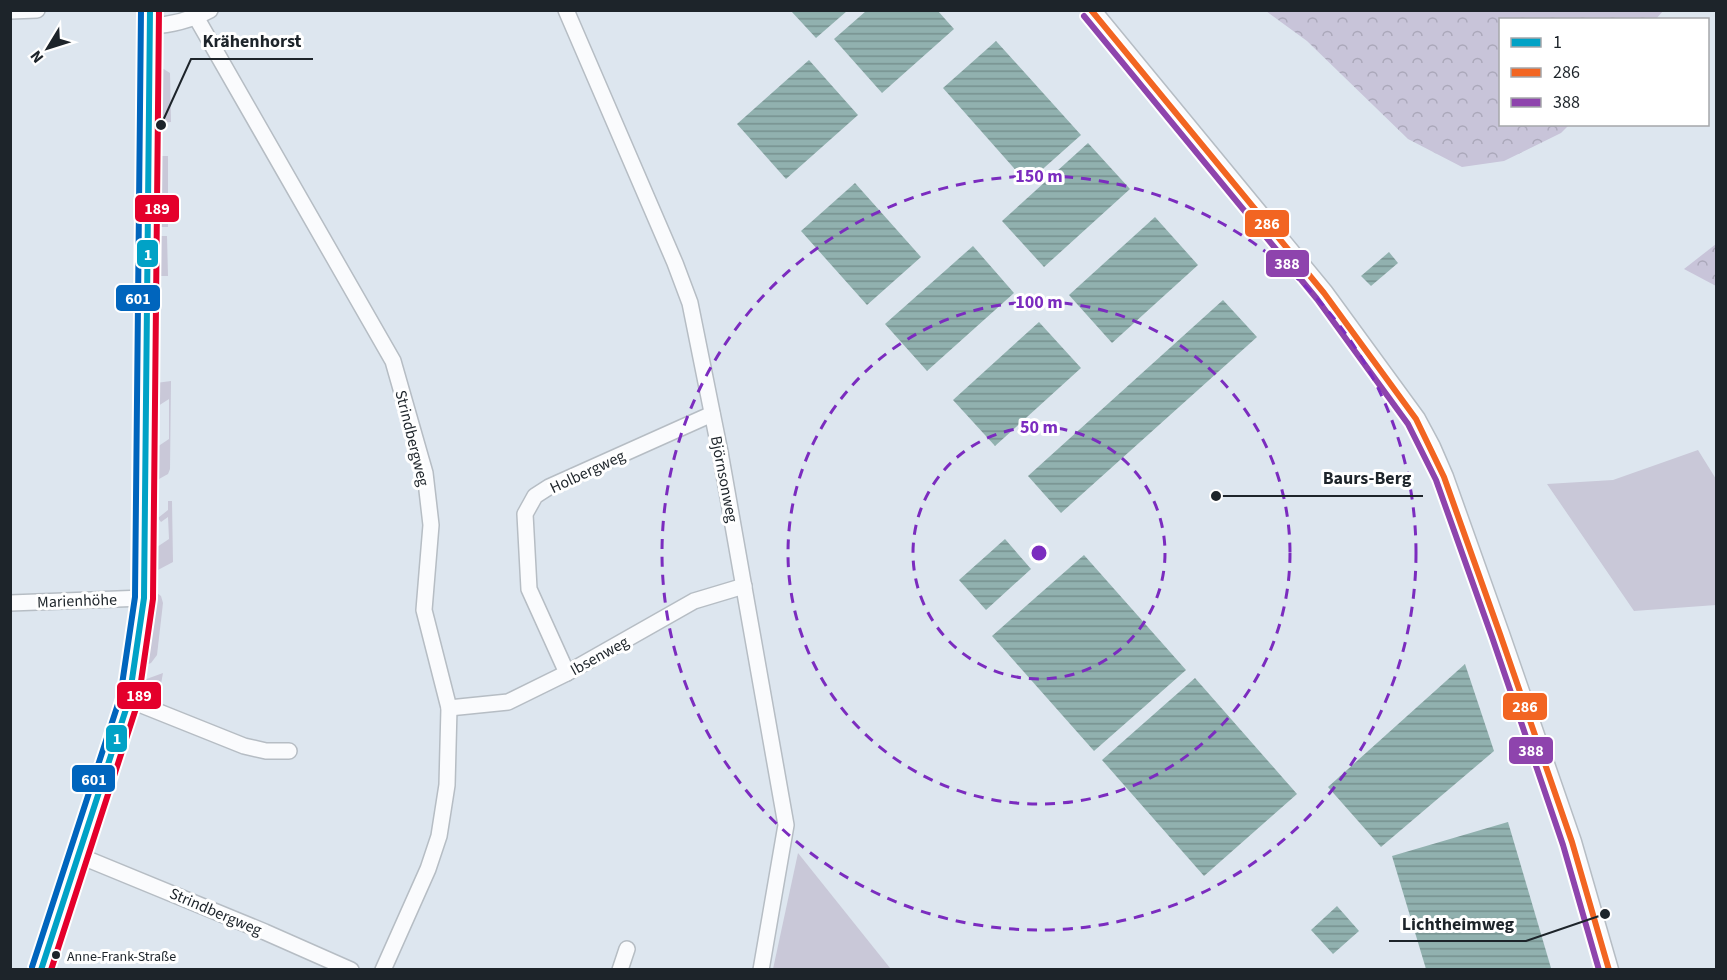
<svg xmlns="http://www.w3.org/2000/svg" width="1727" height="980" viewBox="0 0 1727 980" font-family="'Source Sans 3',sans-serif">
  <defs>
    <pattern id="forest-crowns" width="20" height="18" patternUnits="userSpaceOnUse" patternTransform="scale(1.5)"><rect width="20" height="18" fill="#c8c4d9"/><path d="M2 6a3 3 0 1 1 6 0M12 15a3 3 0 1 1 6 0" fill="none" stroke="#aba8ba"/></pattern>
    <pattern id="water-rules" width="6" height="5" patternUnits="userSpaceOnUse" patternTransform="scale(1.5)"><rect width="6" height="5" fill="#91b1af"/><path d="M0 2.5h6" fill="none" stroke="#76908f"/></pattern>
  </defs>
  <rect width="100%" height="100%" fill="#dde6ef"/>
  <!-- grass -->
  <g fill="#c9c8d8">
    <polygon points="158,68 162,68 170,73 171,122 158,123"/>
    <rect x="157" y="156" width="11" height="71"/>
    <polygon points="156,236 167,236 168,276 157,276"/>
    <polygon points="171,381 170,469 168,474 159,479 154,477 154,449 169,439 169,399 155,408 156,383"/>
    <polygon points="1698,450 1716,479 1716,605 1634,611 1547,484 1613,480"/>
    <polygon points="168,501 172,501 173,562 156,571 154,569 154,549 169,539 168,517 161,522 158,518 168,510"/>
    <polygon points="154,591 161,596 163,603 157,655 151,663 146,665 144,662"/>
    <polygon points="163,673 157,706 147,703 139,695 141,681"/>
    <polygon points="798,853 890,968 889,969 773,969"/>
  </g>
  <!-- forest -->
  <g fill="url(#forest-crowns)">
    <polygon points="1266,11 1663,11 1656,19 1500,20 1500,124 1569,125 1561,133 1504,161 1462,167 1408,139 1307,41"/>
    <polygon points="1716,244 1716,286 1684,269"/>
  </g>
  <!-- water -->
  <g fill="url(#water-rules)">
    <polygon points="791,11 847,11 816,38"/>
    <polygon points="866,11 938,11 954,29 882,93 834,39"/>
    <polygon points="996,41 1081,135 1027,183 943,88"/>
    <polygon points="809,60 858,115 786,179 737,124"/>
    <polygon points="1088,143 1130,189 1044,267 1002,221"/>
    <polygon points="855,183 921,257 867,305 801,231"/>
    <polygon points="1155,217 1198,265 1112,343 1069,295"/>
    <polygon points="973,246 1014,293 927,371 885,324"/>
    <polygon points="1389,252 1398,263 1371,286 1361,276"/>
    <polygon points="1223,300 1257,337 1061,513 1028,476"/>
    <polygon points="1039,322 1081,368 995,446 953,400"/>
    <polygon points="1005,539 1031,569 986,610 959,580"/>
    <polygon points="1084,555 1186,670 1094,751 992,636"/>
    <polygon points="1465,664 1494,751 1381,847 1328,787"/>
    <polygon points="1195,678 1297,794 1204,876 1102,760"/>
    <polygon points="1508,822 1551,968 1426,969 1392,856"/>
    <polygon points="1337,906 1359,931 1333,954 1311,930"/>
  </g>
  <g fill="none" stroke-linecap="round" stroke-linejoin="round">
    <!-- minor casing -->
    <g stroke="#b6bdc4" stroke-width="18">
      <g id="minor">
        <polyline points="566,10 675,263 690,303 720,452 786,825 761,970"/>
        <polyline points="10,11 37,10"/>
        <polyline points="196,17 393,361 425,473 431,525 424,610 449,708 447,785 439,836 428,869 383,970"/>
        <path d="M150,26C172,25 191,20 210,10"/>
        <polyline points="10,603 144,598"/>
        <polyline points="567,673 529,589 525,514 535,496 549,487 712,414"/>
        <polyline points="129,700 244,746 266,751 289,751"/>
        <polyline points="449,708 508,702 567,673 694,601 744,586"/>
        <polyline points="80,856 265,932 351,970"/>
        <polyline points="620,970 627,949"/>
      </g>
    </g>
    <!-- tertiary casing -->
    <g stroke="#b6bdc4" stroke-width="21">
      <polyline id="tertiary" points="1091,10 1324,293 1416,419 1431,447 1444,477 1500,634 1572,842 1609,970"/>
    </g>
    <!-- secondary casing -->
    <g stroke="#b6bdc4" stroke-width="24">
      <polyline id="secondary" points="41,970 129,700 144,598 150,10"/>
    </g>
    <!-- minor -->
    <use href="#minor" stroke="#fafbfd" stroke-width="15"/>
    <!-- tertiary -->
    <use href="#tertiary" stroke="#fafbfd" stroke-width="18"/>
    <!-- secondary -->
    <use href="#secondary" stroke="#fafbfd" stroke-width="21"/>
    <!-- bus-1 casing -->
    <g stroke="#fff" stroke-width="10">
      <polyline id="bus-1" points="41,970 129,700 144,598 150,10"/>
    </g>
    <!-- bus-2 casing -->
    <g stroke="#fff" stroke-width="10">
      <polyline id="bus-2" points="1091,10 1324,293 1416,419 1444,477 1500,634 1572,842 1609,970"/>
    </g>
    <!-- bus-3 casing -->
    <g stroke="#fff" stroke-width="10">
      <polyline id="bus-3" points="1084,16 1317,299 1408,424 1436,480 1492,637 1563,845 1599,970"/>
    </g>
    <!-- bus-4 casing -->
    <g stroke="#fff" stroke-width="10">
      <polyline id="bus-4" points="51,970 138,702 153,599 159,10"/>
    </g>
    <!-- bus-5 casing -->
    <g stroke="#fff" stroke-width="10">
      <polyline id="bus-5" points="32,967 120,698 135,597 141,10"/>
    </g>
    <!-- bus-1 -->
    <use href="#bus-1" stroke="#01a2c6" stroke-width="6"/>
    <!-- bus-2 -->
    <use href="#bus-2" stroke="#f26522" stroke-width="6"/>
    <!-- bus-3 -->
    <use href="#bus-3" stroke="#8e44ad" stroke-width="6"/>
    <!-- bus-4 -->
    <use href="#bus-4" stroke="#e4002b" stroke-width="6"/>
    <!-- bus-5 -->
    <use href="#bus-5" stroke="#0065bd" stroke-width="6"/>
  </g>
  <!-- distance rings -->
  <g fill="none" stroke="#7b2cbf" stroke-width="3" stroke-dasharray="10 8">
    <circle cx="1039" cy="553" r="126"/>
    <circle cx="1039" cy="553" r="251"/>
    <circle cx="1039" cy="553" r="377"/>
  </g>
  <!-- markers -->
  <circle fill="#1d242a" stroke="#fff" stroke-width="2" cx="56" cy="955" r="5"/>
  <g text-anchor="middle" stroke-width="6" stroke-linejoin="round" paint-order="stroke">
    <!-- bus labels -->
    <g font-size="14" fill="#1d242a" stroke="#fff" text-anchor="start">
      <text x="67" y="961">Anne-Frank-Straße</text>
    </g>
    <!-- street labels -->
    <g font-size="16" fill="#1d242a" stroke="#fff">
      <text transform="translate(413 438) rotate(76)" y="6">Strindbergweg</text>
      <text transform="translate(587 471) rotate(-25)" y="6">Holbergweg</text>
      <text transform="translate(725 479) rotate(79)" y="6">Björnsonweg</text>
      <text transform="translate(77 600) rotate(-2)" y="6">Marienhöhe</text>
      <text transform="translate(599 655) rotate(-29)" y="6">Ibsenweg</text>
      <text transform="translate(216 911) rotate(23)" y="6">Strindbergweg</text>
    </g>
  </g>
  <circle cx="1039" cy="553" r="9" fill="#7b2cbf" stroke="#fff" stroke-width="3"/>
  <g font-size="18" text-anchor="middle" font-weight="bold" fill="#7b2cbf" stroke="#fff" stroke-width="6" stroke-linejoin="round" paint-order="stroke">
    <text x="1039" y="182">150 m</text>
    <text x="1039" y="308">100 m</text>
    <text x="1039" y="433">50 m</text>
  </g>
  <!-- callouts -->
  <path fill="none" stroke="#1d242a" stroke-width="2" d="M161 125L191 59H313M1216 496L1311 496H1423M1605 914L1526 941H1389"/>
  <g fill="#1d242a" stroke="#fff" stroke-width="2">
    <circle cx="161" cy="125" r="6"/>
    <circle cx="1216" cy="496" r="6"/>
    <circle cx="1605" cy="914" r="6"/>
  </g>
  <g font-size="18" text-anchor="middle" font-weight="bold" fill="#1d242a" stroke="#fff" stroke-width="6" stroke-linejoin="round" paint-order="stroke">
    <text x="252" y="47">Krähenhorst</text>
    <text x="1367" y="484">Baurs-Berg</text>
    <text x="1458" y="930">Lichtheimweg</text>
  </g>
  <g stroke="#fff" stroke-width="2">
    <rect x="134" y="194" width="46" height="29" rx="6" fill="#e4002b"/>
    <rect x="1244" y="209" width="46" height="29" rx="6" fill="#f26522"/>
    <rect x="136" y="239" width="23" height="29" rx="6" fill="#01a2c6"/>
    <rect x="1265" y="249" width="45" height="29" rx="6" fill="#8e44ad"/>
    <rect x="115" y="284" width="46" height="28" rx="6" fill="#0065bd"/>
    <rect x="116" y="681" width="46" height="29" rx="6" fill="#e4002b"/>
    <rect x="1502" y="692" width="46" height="29" rx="6" fill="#f26522"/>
    <rect x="105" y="724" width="23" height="29" rx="6" fill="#01a2c6"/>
    <rect x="1508" y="736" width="46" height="29" rx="6" fill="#8e44ad"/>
    <rect x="71" y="764" width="45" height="29" rx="6" fill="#0065bd"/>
  </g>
  <g font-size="16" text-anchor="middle" font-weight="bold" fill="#fff">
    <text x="157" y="214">189</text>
    <text x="1267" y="229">286</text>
    <text x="148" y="260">1</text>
    <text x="1287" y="269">388</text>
    <text x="138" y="304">601</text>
    <text x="139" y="701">189</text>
    <text x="1525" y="712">286</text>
    <text x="117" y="744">1</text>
    <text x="1531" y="756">388</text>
    <text x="94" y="785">601</text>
  </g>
  <!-- border -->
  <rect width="1727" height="980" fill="none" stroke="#1d242a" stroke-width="24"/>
  <!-- legend -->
  <rect x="1499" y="18" width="210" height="108" fill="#ffffff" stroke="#a5a7aa" stroke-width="1.5"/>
  <rect x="1511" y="38" width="30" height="9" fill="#01a2c6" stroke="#a5a7aa" stroke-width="1.5"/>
  <text x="1553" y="48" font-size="18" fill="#1d242a">1</text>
  <rect x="1511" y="68" width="30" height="9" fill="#f26522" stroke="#a5a7aa" stroke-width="1.5"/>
  <text x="1553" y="78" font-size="18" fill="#1d242a">286</text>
  <rect x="1511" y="98" width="30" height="9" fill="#8e44ad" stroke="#a5a7aa" stroke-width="1.5"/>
  <text x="1553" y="108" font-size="18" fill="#1d242a">388</text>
  <!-- north arrow -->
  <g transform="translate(48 48) rotate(232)" stroke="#ffffff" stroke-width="4.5" paint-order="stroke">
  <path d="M0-4.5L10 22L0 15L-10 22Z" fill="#1d242a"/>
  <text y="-9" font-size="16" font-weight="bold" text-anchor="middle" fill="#1d242a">N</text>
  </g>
</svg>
